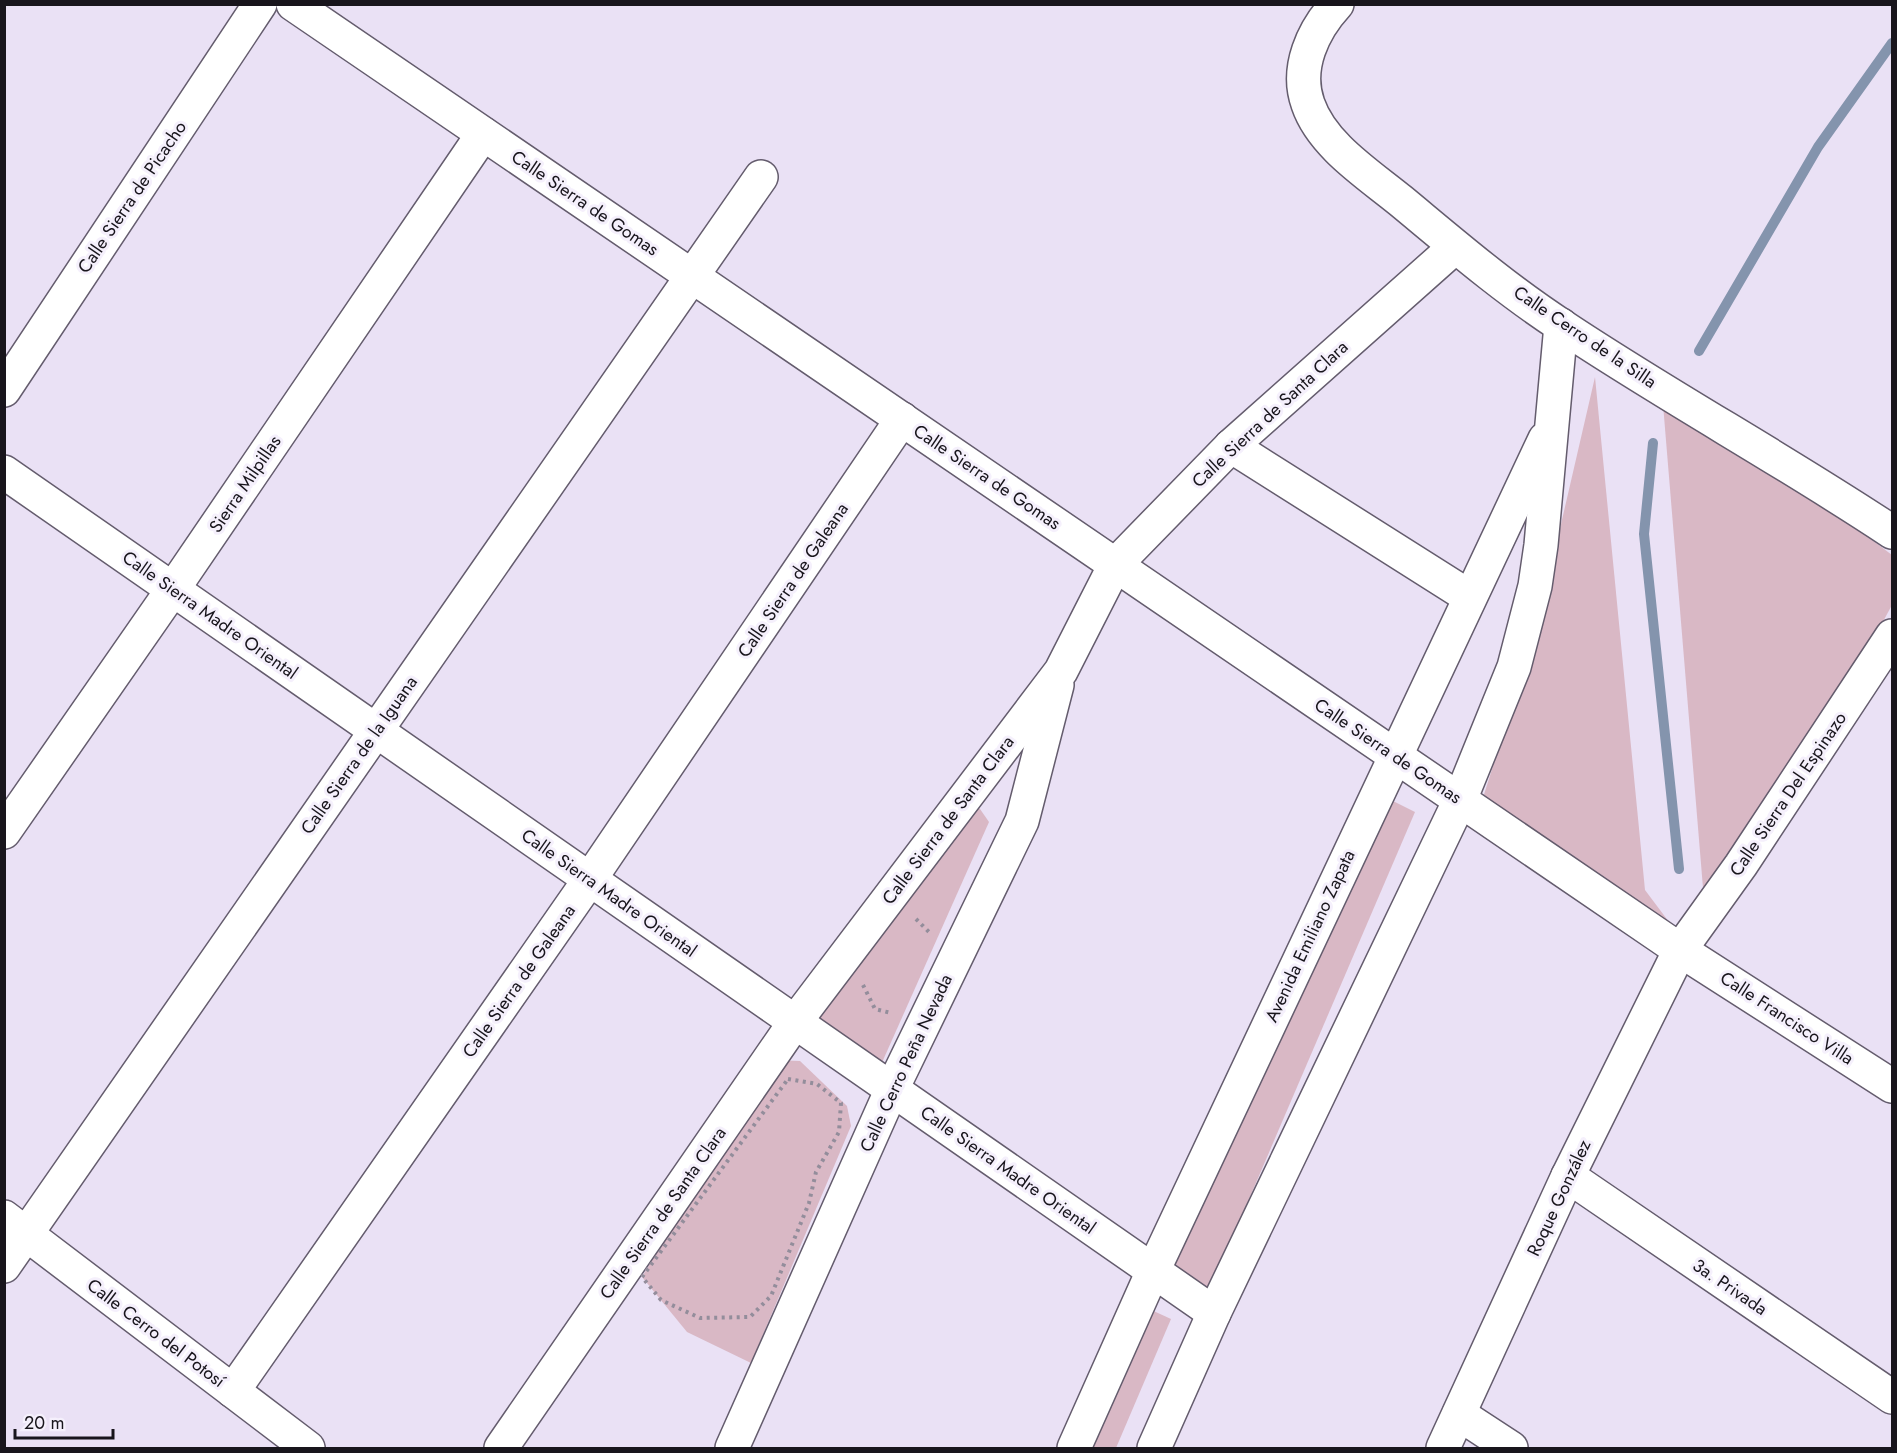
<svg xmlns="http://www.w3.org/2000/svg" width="1897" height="1453" viewBox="0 0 1897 1453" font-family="Jost,sans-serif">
  <rect width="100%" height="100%" fill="#eae1f5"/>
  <!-- green -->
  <g fill="#d9b8c5">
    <polygon points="1595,377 1645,890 1678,934 1480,807 1537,628"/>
    <polygon points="1661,380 1892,555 1892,605 1748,870 1704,900"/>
    <polygon points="1367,788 1415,812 1207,1297 1151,1263"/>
    <polygon points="963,800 980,809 989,822 876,1076 807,1020"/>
    <polygon points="772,1060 800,1061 847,1106 851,1126 751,1363 687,1332 642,1277"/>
    <polygon points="1134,1302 1171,1319 1116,1448 1066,1448"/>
  </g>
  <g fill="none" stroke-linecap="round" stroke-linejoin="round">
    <!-- stream -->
    <g stroke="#8494ad" stroke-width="10">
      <polyline points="1699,351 1818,147 1892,43"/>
      <polyline points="1653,443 1644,534 1679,869"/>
    </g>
    <!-- minor casing -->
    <g stroke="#645c6d" stroke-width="36">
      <g id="minor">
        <polyline points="293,4 1680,950 1892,1086"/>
        <path d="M1337,4C1313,30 1295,68 1308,104C1322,145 1368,174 1401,201C1453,244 1505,289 1562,326C1670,398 1784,460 1892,532"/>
        <polyline points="4,390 260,4"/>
        <polyline points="1231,446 1468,596"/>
        <polyline points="4,472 1214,1313"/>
        <polyline points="4,832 173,589 483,134"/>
        <polyline points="1568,1176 1892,1397"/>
        <polyline points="4,1217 308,1448"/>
        <polyline points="4,1266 761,177"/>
        <polyline points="233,1391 590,879 902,419"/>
        <polyline points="1459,1414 1511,1448"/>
        <polyline points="501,1448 795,1022 1061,671 1115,565 1231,446 1455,247"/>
        <polyline points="732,1448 892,1089 1022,821 1057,685"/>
        <polyline points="1074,1448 1153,1271 1545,439"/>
        <polyline points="1154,1448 1214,1313 1460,800 1514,667 1535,586 1541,545 1561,325"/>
        <polyline points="1443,1448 1568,1176 1680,950 1741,865 1892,636"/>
      </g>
    </g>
    <!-- path -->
    <g stroke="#938d9b" stroke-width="4" stroke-dasharray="3 4.5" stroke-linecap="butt">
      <polyline points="916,919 931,934"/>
      <polyline points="863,985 875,1009 891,1013"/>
      <polygon points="788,1079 817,1084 841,1103 839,1132 816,1172 809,1203 771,1296 750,1317 700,1318 661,1300 642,1277"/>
    </g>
    <!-- minor -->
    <use href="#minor" stroke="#fff" stroke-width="33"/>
  </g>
  <g text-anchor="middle" stroke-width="6" stroke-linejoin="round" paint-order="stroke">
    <!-- street labels -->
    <g font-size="18" fill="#18151c" stroke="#f5f0fc">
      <text transform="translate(132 197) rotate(-56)" y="6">Calle Sierra de Picacho</text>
      <text transform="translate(585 203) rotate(34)" y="6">Calle Sierra de Gomas</text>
      <text transform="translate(1585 337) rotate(34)" y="6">Calle Cerro de la Silla</text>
      <text transform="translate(1270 414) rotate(-43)" y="6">Calle Sierra de Santa Clara</text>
      <text transform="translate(987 477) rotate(34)" y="6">Calle Sierra de Gomas</text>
      <text transform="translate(245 484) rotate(-56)" y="6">Sierra Milpillas</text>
      <text transform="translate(793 580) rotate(-56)" y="6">Calle Sierra de Galeana</text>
      <text transform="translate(210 615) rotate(35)" y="6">Calle Sierra Madre Oriental</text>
      <text transform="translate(1388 751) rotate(34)" y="6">Calle Sierra de Gomas</text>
      <text transform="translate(359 755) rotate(-55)" y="6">Calle Sierra de la Iguana</text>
      <text transform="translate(1788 794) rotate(-56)" y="6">Calle Sierra Del Espinazo</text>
      <text transform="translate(948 820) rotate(-53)" y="6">Calle Sierra de Santa Clara</text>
      <text transform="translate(609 893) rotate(35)" y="6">Calle Sierra Madre Oriental</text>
      <text transform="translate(1310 936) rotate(-65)" y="6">Avenida Emiliano Zapata</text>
      <text transform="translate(519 981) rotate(-55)" y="6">Calle Sierra de Galeana</text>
      <text transform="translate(1787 1018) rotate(33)" y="6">Calle Francisco Villa</text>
      <text transform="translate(906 1063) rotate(-65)" y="6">Calle Cerro Peña Nevada</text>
      <text transform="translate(1008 1170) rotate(35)" y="6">Calle Sierra Madre Oriental</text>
      <text transform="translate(1559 1198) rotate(-65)" y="6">Roque González</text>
      <text transform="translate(663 1213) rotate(-55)" y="6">Calle Sierra de Santa Clara</text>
      <text transform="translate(1730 1287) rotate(34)" y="6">3a. Privada</text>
      <text transform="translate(156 1333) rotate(37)" y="6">Calle Cerro del Potosí</text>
    </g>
  </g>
  <!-- border -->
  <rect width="1897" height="1453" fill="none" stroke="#18151c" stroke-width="12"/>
  <!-- scale -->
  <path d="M15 1429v9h98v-9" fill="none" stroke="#18151c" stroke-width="3"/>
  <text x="24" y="1429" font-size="18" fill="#18151c" stroke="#f5f0fc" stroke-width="4.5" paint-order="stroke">20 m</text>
</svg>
